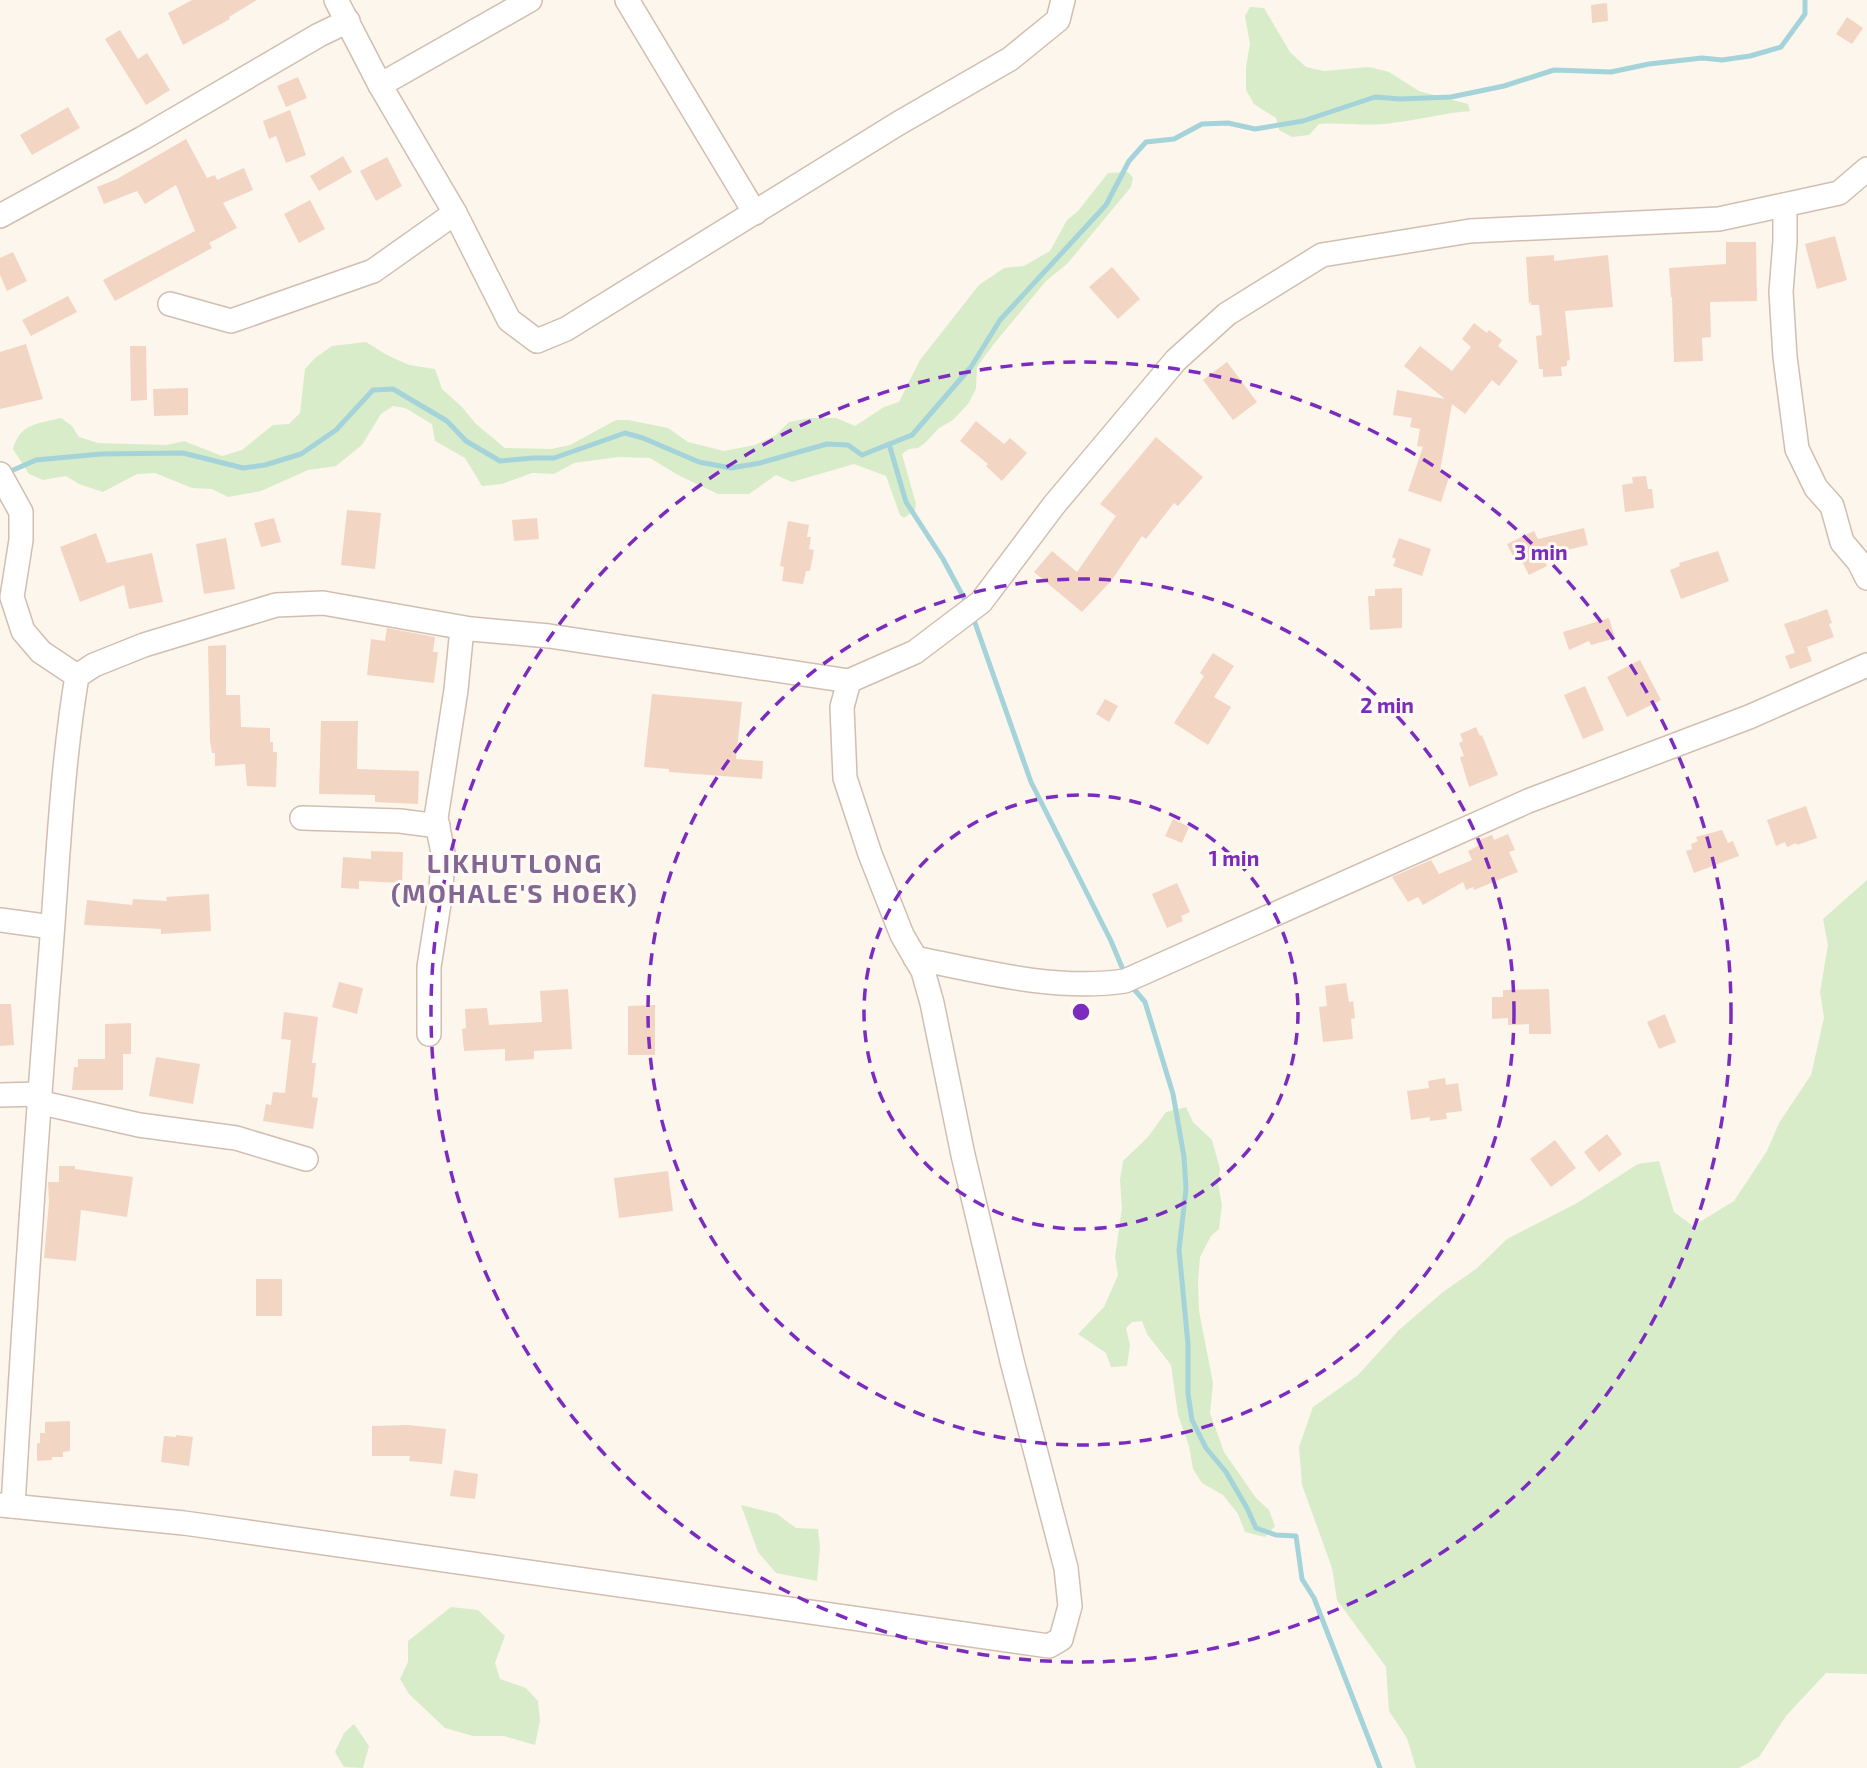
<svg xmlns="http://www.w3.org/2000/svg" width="1867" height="1768" viewBox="0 0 1867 1768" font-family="'Exo 2',sans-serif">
  <rect width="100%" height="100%" fill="#fdf6ec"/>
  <!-- green -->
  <g fill="#d8ecc9">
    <path d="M1250,7L1264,8L1290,52L1306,67L1324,71L1369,67L1389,72L1419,91L1468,104L1470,111C1443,113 1418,120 1392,123C1368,127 1343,122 1319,124L1309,135L1292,137L1279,130L1276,118L1254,104L1246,90V67L1250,44L1245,16Z"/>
    <path d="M1128,172L1133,178L1131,187L1067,264L1046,281L993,345L977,367L976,389L968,404L953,420L939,428L926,442L918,448L909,449L902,454L916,504L915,510L904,518L900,515L886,476L854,464L792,482L776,475L749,494H718L678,475L650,458L618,457L574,463L554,474L532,473L502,484L482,486L465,458L435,441L432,424L405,408L393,406L381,414L362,445L336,466L308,470L261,491L228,497L212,489L192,488L155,473L137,474L103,492L79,484L66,476L43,480L29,474L13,449C20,423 38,424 61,418L72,426L79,437L98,443L167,445L184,441L222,456L242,450L273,425L289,424L300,413L305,369L315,358L332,346L366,342L387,355L409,365L435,369L442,389L462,407L476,424L505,448L551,449L570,445L616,420H628L668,428L688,442L724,451L755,445L776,435L789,422L811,418H836L855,426L884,407L899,402L920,360L979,285L1004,268L1024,266L1050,251L1067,220L1078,211L1108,173Z"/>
    <polygon points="1867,880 1867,1674 1826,1673 1786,1716 1759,1757 1739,1768 1416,1768 1407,1738 1389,1711 1386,1667 1337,1600 1332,1568 1302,1485 1299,1447 1313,1407 1358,1375 1399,1330 1443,1292 1476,1269 1507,1239 1577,1203 1638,1164 1659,1161 1674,1212 1693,1226 1734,1201 1767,1151 1779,1123 1811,1075 1824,1018 1820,992 1828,945 1823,919"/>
    <polygon points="1186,1107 1193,1122 1212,1140 1220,1169 1218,1183 1222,1205 1219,1229 1211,1236 1200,1257 1198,1282 1199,1311 1213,1383 1210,1413 1224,1452 1256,1498 1269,1510 1275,1526 1265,1537 1245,1532 1238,1514 1223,1495 1202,1483 1193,1469 1189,1446 1178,1415 1171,1365 1147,1334 1142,1321 1132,1322 1126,1328 1130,1345 1127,1366 1111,1367 1106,1353 1078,1334 1104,1307 1118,1275 1115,1257 1122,1208 1120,1180 1123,1161 1148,1137 1166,1112"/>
    <polygon points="741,1505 777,1514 796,1528 818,1529 820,1547 817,1581 776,1573 758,1552"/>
    <polygon points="451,1607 478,1610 505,1636 495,1663 500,1679 526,1688 538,1701 540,1721 535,1745 504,1736 473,1736 445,1728 409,1694 400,1679 408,1662 408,1641"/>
    <polygon points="354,1724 369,1746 363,1768 344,1767 335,1752 344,1733"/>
  </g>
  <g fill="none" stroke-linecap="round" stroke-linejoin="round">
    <!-- stream -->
    <g stroke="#a5d3da" stroke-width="5">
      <polyline points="889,444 906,502 943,559 965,600"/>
      <polyline points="11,471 36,460 101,454 183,453 243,468 265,465 301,454 336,430 373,390 393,389 447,421 466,441 500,461 533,458 554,458 625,433 643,438 699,462 731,468 760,463 827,444 848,445 862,455 912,435 971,367 1000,320 1106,205 1129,161 1146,142 1174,139 1202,124 1228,123 1255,129 1303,121 1375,97 1400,99 1451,97 1504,86 1554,70 1611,72 1649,64 1702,58 1722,60 1750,56 1781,47 1805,14 1805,0"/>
      <polyline points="974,620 1031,782 1111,941 1124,972"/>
      <polyline points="1133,988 1145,1002 1173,1094 1184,1157 1186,1189 1179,1250 1188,1344 1188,1394 1192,1420 1206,1448 1226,1472 1247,1508 1256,1528 1276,1535 1296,1536 1302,1579 1314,1598 1380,1768"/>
    </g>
  </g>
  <!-- building -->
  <g fill="#f3d5c3">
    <polygon points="192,0 257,0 229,17 230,19 183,45 168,13"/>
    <polygon points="1607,3 1608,21 1592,23 1591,5"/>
    <polygon points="1847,17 1863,28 1852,44 1836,34"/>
    <polygon points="120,30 138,59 147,53 170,90 146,105 105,39"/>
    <polygon points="298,77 307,98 286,107 277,86"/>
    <polygon points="68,107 80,128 32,155 20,135"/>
    <polygon points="290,110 306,155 286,163 276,136 269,139 263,121"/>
    <polygon points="186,139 207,178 215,175 217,180 244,168 253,190 223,203 237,228 209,243 212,248 115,301 103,280 195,231 176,185 145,204 137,191 104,204 97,187 117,179"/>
    <polygon points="343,156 352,172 319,191 310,176"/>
    <polygon points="387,157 402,186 376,201 360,171"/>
    <polygon points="310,200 325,229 299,243 284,214"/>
    <polygon points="1835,236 1847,280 1817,289 1805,244"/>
    <polygon points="1726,242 1756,242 1757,301 1710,302 1711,337 1702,338 1703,361 1674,362 1672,297 1671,297 1669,268 1726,264"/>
    <polygon points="13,252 27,281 7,291 0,275 0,258"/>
    <polygon points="1554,255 1554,261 1608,255 1613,307 1565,311 1570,360 1567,361 1567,366 1561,367 1562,376 1543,377 1543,369 1539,369 1536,336 1542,335 1539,305 1531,305 1531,301 1529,304 1526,257"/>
    <polygon points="1112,267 1140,299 1118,319 1089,287"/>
    <polygon points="68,296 77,312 31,336 22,320"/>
    <polygon points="1474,323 1487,333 1489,330 1502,340 1498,346 1518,361 1499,386 1492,380 1465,414 1452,404 1440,471 1450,474 1441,502 1408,491 1423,447 1417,446 1420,429 1410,427 1412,418 1393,415 1397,390 1445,399 1404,366 1420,346 1452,371 1471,347 1462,339"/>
    <polygon points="26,344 43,399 0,409 0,352"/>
    <polygon points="130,346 146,346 147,400 131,401"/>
    <polygon points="1227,362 1257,402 1233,420 1203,380"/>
    <polygon points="188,388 188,415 154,416 153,389"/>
    <polygon points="976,421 1004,444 1010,438 1027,453 1002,481 986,466 988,464 960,441"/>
    <polygon points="1156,437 1203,477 1178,506 1174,503 1146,539 1142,536 1111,581 1082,612 1034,572 1052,551 1077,572 1116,516 1100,504"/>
    <polygon points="1646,476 1648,489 1652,489 1654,508 1625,512 1622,485 1633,483 1632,477"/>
    <polygon points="347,510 381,513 375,569 341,565"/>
    <polygon points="274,518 281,542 261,547 254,523"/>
    <polygon points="537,518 539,539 514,541 512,520"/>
    <polygon points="788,521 809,525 807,537 811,537 809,549 814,550 810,571 806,571 803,584 782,581 784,567 780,566"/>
    <polygon points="1584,528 1588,545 1542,556 1547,566 1529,575 1518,554 1513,556 1507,544 1534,531 1538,539"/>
    <polygon points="96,533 107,563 152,553 163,602 129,609 124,585 80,602 60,547"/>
    <polygon points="226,538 235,589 204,594 196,544"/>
    <polygon points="1399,538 1431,549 1422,576 1393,566 1396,559 1392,557"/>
    <polygon points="1718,551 1729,581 1681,599 1670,570 1680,566 1679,563"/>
    <polygon points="1402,588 1402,628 1370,630 1368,596 1375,596 1375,589"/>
    <polygon points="1827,609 1832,623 1829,624 1834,637 1807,647 1812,661 1790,669 1785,656 1795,653 1784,624 1796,620 1798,623 1797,620"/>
    <polygon points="1609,618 1615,638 1591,645 1589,641 1569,650 1563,632"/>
    <polygon points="387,628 435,637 433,652 438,652 434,683 367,675 371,639 385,641"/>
    <polygon points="226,645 226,695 240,695 241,727 270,728 270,742 273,742 273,752 277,752 276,787 247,786 245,764 215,766 215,753 212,753 210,740 208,646"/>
    <polygon points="1213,653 1234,666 1214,697 1231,707 1208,745 1174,723 1204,676 1200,673"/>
    <polygon points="1640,660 1661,700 1627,717 1607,677"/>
    <polygon points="1585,686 1604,730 1583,739 1564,695"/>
    <polygon points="652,694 742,702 736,759 763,761 762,779 669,772 669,769 644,767"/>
    <polygon points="1105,699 1118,706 1109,722 1096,714"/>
    <polygon points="321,721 358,721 357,769 419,771 418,804 375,802 375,795 319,794"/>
    <polygon points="1476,727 1480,736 1482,735 1498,775 1469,787 1460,757 1464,756 1459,743 1463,741 1460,734"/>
    <polygon points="1806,806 1817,838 1797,845 1796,843 1787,847 1785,842 1776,846 1767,820"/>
    <polygon points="1173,819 1189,827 1182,843 1165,836"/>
    <polygon points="1722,830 1728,843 1733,841 1739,856 1694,873 1686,851 1692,849 1691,844 1698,841 1696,837"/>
    <polygon points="1508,834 1515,850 1509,852 1518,872 1474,890 1473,887 1466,890 1463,882 1423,905 1418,897 1408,902 1392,877 1431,860 1439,874 1472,860 1468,851 1478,846 1476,841 1492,835 1494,840"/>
    <polygon points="371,851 403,852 402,883 359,881 359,889 341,888 343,857 371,859"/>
    <polygon points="1177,883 1190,912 1181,916 1183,921 1167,928 1152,894"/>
    <polygon points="209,894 211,931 161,934 161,929 84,925 87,900 132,905 133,899 167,901 166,897"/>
    <polygon points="339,982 363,988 357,1014 332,1007"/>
    <polygon points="1346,983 1349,1002 1353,1001 1355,1018 1351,1019 1353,1039 1323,1042 1319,1007 1327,1006 1325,986"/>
    <polygon points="568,989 572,1049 534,1051 534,1059 505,1061 505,1049 464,1051 462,1029 466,1028 465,1009 487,1008 489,1025 542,1022 540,991"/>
    <polygon points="1549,989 1551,1034 1529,1034 1529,1024 1508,1025 1508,1018 1492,1019 1492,997 1503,997 1503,990"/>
    <polygon points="0,1004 11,1004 14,1045 0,1046"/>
    <polygon points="655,1005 655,1055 628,1055 628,1006"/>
    <polygon points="284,1012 318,1017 312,1063 316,1063 312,1097 318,1098 313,1129 263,1121 266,1104 271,1105 273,1092 285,1093 291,1040 281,1039"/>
    <polygon points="1665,1014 1676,1042 1659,1049 1647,1022"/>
    <polygon points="131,1023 131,1054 123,1054 123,1090 72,1090 74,1067 78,1067 78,1059 105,1059 105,1024"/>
    <polygon points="156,1057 200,1064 193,1104 149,1096"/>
    <polygon points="1445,1078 1446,1085 1458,1083 1462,1111 1446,1113 1447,1119 1430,1121 1430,1117 1411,1120 1407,1091 1429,1088 1428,1081"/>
    <polygon points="1607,1134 1622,1154 1599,1172 1584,1152"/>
    <polygon points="1555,1140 1576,1168 1551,1187 1530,1159"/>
    <polygon points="59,1166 75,1166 75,1169 133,1177 127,1217 81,1210 76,1261 44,1258 49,1202 48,1182 59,1182"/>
    <polygon points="668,1171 673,1211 619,1218 614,1178"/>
    <rect x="256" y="1279" width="26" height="37"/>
    <polygon points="70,1421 70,1451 63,1452 63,1457 52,1457 52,1460 37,1461 37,1443 40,1443 40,1433 45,1433 45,1422"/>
    <polygon points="408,1425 446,1429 442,1464 409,1461 410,1456 372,1456 372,1426"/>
    <polygon points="176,1435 193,1437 189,1466 161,1462 164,1436 176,1437"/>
    <polygon points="454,1470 478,1474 475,1499 450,1496"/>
  </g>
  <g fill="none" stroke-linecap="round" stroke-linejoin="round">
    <!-- minor casing -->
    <g stroke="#d1beb0" stroke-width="26">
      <g id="minor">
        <polyline points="336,0 380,85 455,213 509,320 537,341 566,329 899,123 1010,59 1058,20 1063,0"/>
        <polyline points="627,0 755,213"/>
        <polyline points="380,85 530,0"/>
        <polyline points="1785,205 1785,241 1781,292 1785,357 1797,449 1816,488 1832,506 1842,542 1859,562 1867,578"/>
        <polyline points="0,216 143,138 319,35 348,21"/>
        <polyline points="170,304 231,321 373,271 455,213"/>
        <polyline points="0,474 21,512 21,540 12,597 23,631 41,652 77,676"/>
        <polyline points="302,818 400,821 438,826"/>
        <polyline points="0,920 52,927"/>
        <path d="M915,958C983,972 1056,991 1125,981L1528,801L1749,717L1867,665"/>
        <polyline points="429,1034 429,967 441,891 443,853 436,818 456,690 462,628"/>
        <polyline points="0,1095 39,1094"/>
        <polyline points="38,1102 139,1125 236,1138 306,1159"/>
        <polyline points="0,1505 184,1523 1049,1646 1061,1639 1070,1606 1066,1568 1012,1361 963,1155 932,1003 923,971 902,935 870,854 845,778 842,707 849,681"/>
        <path d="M13,1506C24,1320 36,1135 51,950C58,859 62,766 77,676L94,665L144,645L276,605L323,603L471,629L549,636L849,681L915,652L981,602L1054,505L1176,360L1227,314L1322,255L1470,231L1719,219L1839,193L1867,169"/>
      </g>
    </g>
    <!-- minor -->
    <use href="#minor" stroke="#fff" stroke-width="23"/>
  </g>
  <!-- distance rings -->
  <g fill="none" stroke="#7b2cbf" stroke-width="3.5" stroke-dasharray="12 9">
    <circle cx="1081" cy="1012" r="217"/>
    <circle cx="1081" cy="1012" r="433"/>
    <circle cx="1081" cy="1012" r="650"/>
  </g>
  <g text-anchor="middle" stroke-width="6" stroke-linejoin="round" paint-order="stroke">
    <!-- district labels -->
    <g font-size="26" font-weight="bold" letter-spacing="2" fill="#846695" stroke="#fffaf3">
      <text x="515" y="873">LIKHUTLONG<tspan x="515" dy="30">(MOHALE'S HOEK)</tspan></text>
    </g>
  </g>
  <circle cx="1081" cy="1012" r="10" fill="#7b2cbf" stroke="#fffaf3" stroke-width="3.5"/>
  <g font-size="21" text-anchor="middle" font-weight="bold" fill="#7b2cbf" stroke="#fffaf3" stroke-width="6" stroke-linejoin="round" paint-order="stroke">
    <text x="1541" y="560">3 min</text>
    <text x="1387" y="713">2 min</text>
    <text x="1234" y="866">1 min</text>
  </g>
</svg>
